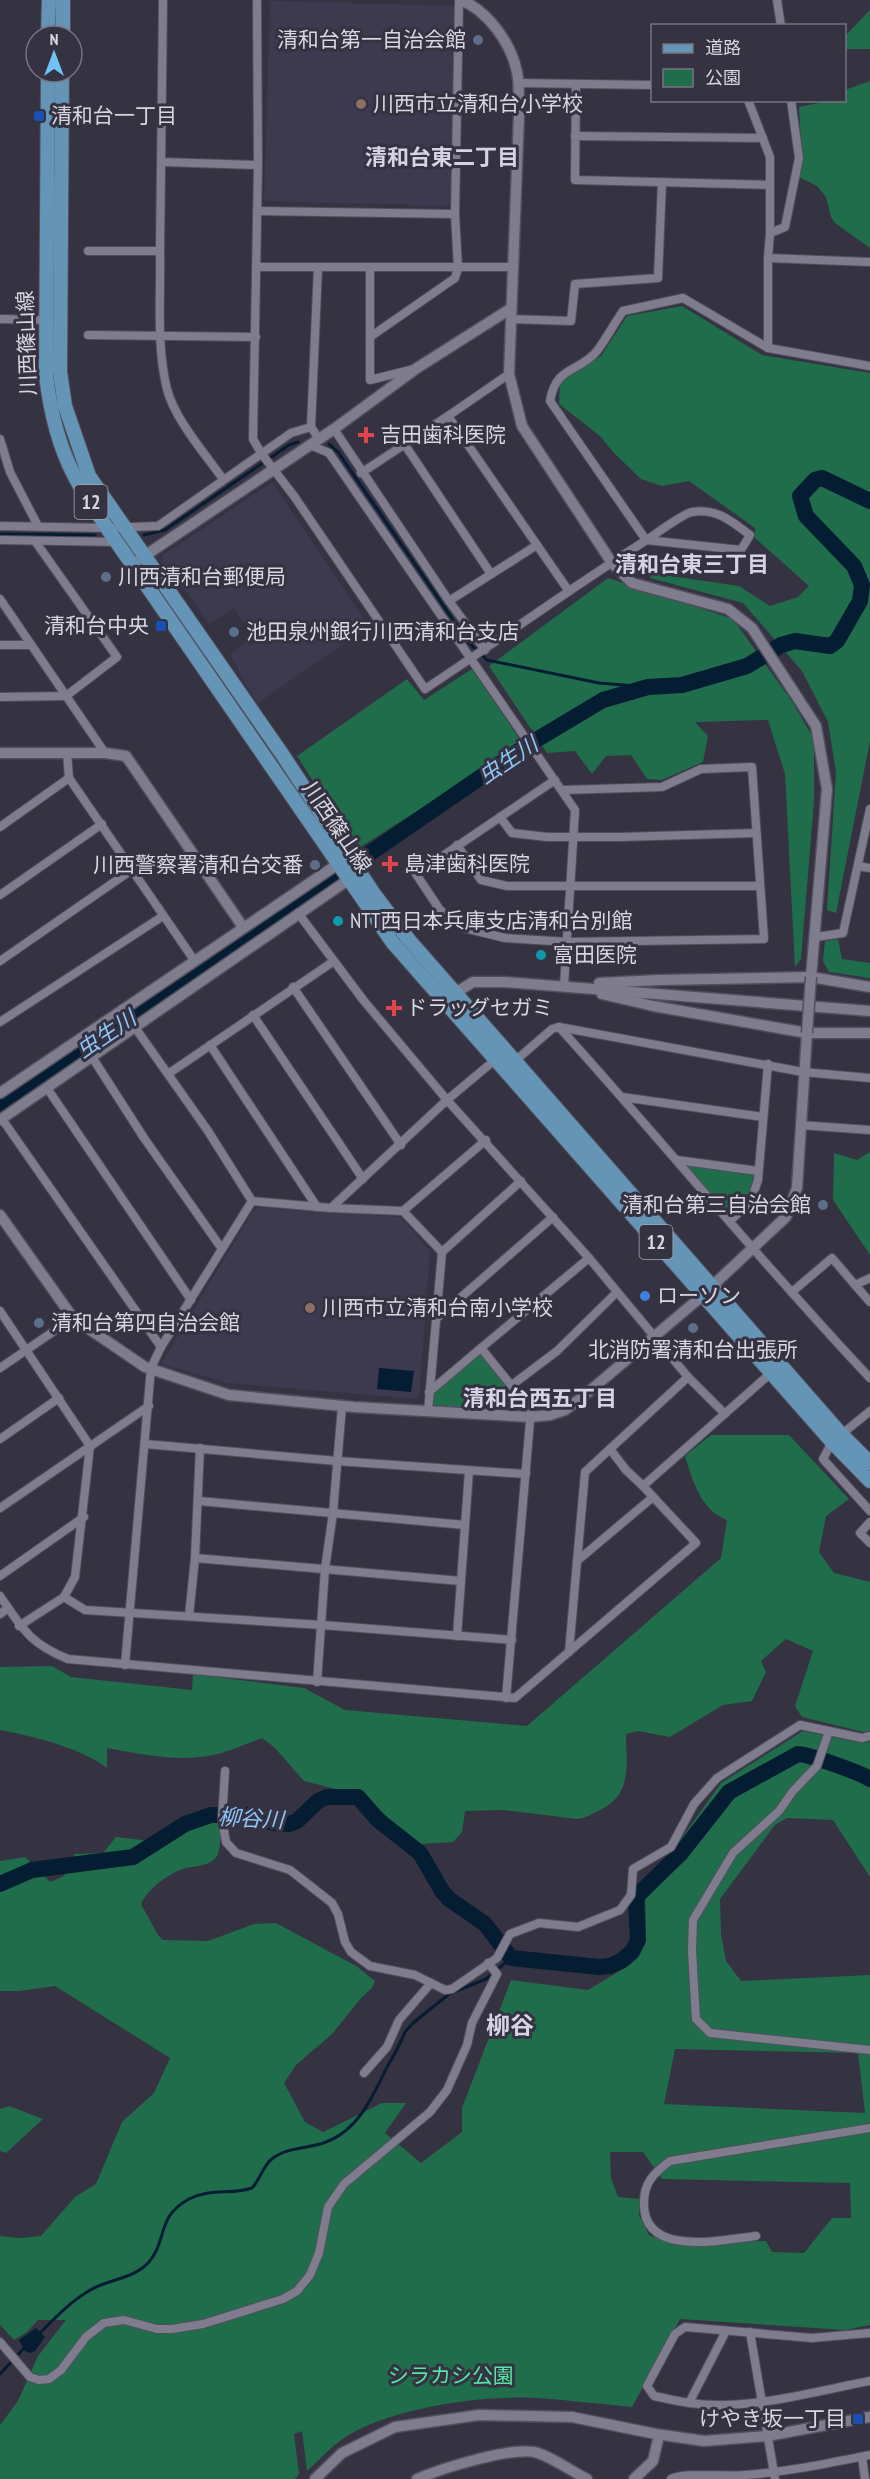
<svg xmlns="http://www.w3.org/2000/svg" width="870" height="2479" viewBox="0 0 870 2479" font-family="'PT Sans Narrow','Noto Sans JP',sans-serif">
  <rect width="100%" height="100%" fill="#353242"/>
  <!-- built -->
  <g fill="#3d394f">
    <polygon points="270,1 456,6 453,206 264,201"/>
    <polygon points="272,482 369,626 258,703 246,685 230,654 254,637 234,608 209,624 193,600 161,563 163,555"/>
    <polygon points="260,1207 401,1217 430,1251 419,1399 228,1383 161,1364 253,1211"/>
  </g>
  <!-- green -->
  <g fill="#206d4c" fill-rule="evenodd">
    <polygon points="870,10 870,49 845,49 845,36"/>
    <polygon points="870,81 870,248 835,223 831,217 826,197 817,186 799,177 802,157 799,107 828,101 844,100 845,90"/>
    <polygon points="682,306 762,355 870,373 870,741 836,913 827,910 836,772 828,722 802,671 743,603 650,578 650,573 739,586 770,606 798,597 809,586 755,538 755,528 689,481 662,486 641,479 614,453 600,436 559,404 560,382 601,356 627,316"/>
    <polygon points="608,578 733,619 791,700 814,739 814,801 801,959 795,967 785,774 768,720 695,722 708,736 703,762 662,780 647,779 631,755 606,756 592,774 575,751 547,753 489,666"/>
    <polygon points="472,669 523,744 357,849 297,756 407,679 424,700"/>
    <polygon points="838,939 842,959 870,963 870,978 829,972 823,961 825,941"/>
    <polygon points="870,1152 870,1255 833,1200 834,1153 857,1160"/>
    <polygon points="677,1160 758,1171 751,1201 730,1221"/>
    <polygon points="481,1348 531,1410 530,1417 428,1412 429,1392"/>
    <path d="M711,1435H789L849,1499L826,1516L819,1552L834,1573L870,1582V1731L863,1732L802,1717L795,1706L813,1651L786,1639L761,1661L766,1672L752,1701L723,1705L670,1737L638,1731L626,1734C626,1765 633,1794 600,1810C592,1814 586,1818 577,1819L503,1810L465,1811L462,1832L453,1842L421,1844L412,1842L367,1797L304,1781L274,1747L262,1738C248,1743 233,1750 218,1754C181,1763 145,1755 107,1748V1768C81,1748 33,1736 0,1730V1667L52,1666L71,1677L192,1690L193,1674L304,1688L345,1710L527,1726L721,1558L727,1520C701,1511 692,1479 685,1456Z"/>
    <path d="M803,1731L861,1743L870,1742V1877L833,1820L787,1818L775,1825L720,1899L721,1934L726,1961L741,1981L870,1975V2325L845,2330L680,2319L632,2407C600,2404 568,2400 536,2398C481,2395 386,2408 341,2440C329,2449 318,2461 307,2471L302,2431L294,2434L299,2474L295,2479H0V2425L18,2401L38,2356L66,2320H38L27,2332L14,2340L0,2325V2236L20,2238L41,2236L75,2197L96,2184L122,2122L154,2093L170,2058L55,1986L19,1991H0V1861L25,1857L50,1882L64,1876L75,1854L103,1853L116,1837L150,1841L158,1839L173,1825L198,1816L220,1821C220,1831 221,1845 218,1854C212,1868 191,1865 180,1870C164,1877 148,1889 141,1904L158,1935L163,1940L208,1941L254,1924L276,1923L356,1966L375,1981L372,1988L362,1997L332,2034L296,2065L284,2083L305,2122L323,2132L382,2103H406L385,2133L421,2163L462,2132V2108L511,1980L588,1990L631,1964L646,1933L645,1881L681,1839L721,1783ZM675,2049L858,2053L865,2113L664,2104ZM610,2152H643L662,2179L850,2183L851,2218H832L804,2253L772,2252L766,2241L675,2245L649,2235L639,2215V2199L618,2197L611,2178Z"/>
    <polygon points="9,2106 43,2119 6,2153 0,2151 0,2109"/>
  </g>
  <!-- water -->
  <g fill="#041d32">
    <polygon points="379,1368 414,1371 411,1392 377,1389"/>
    <polygon points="36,2328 45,2337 35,2351 30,2353 25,2351 19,2340"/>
  </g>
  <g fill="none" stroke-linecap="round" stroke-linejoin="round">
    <!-- stream -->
    <g stroke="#041d32" stroke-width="3">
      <polyline points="329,444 338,452 469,643 487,660 599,683 648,687"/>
      <polyline points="0,534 95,535"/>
      <polyline points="144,535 165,530 289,445 298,442"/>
      <path d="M39,2334C54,2319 69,2303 87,2292C106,2279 133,2280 149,2262C168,2239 156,2217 189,2199C210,2188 232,2195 252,2188C261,2179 262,2166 273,2158C287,2147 309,2149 326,2142C358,2130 372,2098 386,2069C393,2057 400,2045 405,2032L413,2023L449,1994L486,1979L511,1958"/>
      <polyline points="0,2374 25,2347"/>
    </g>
    <!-- river -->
    <g stroke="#041d32" stroke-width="16">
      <polyline points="0,1107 526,746 603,700 648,687 682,685 747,666 781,645 795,641 830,646 837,641 860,601 862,585 854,566 806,516 800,496 815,480 822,478 870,501"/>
      <path d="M0,1884L32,1870L133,1857L185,1824L211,1815H249L273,1823L289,1824L297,1821L318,1801L327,1797H358L378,1820L420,1853L442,1891L449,1899L485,1924L511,1958L599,1967L610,1966L621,1961L632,1952L638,1940L636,1900L639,1894L681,1853L729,1792L798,1754C808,1754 861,1773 870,1779"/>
    </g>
    <!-- minor casing -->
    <g stroke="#514f5c" stroke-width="10">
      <g id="minor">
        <path d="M257,0L258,165L253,439L261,453L294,496L425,689C498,641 568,590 642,543C652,537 683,513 692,512C717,508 731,521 750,535L741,550L646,540L550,401C556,365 579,373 597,351C606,339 614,324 623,311L683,298L768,348L870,366"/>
        <polyline points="777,0 781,26"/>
        <polyline points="518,83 652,85"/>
        <polyline points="576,84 575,180 770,185"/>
        <polyline points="748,100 770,157 770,233"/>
        <polyline points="575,136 763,138"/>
        <polyline points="162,162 258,165"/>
        <polyline points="257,211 455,214"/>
        <polyline points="88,251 160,251 163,0"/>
        <path d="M160,251C161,296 156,345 167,389C174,418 205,454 223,479"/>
        <polyline points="768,258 770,233 785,227 799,158 791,100"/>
        <polyline points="256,267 514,267"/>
        <polyline points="318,267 311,427 319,439"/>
        <polyline points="370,267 370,380 414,369"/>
        <polyline points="0,319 45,320"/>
        <polyline points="510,319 571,321 575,284 658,278 662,182"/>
        <polyline points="88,335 256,337"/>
        <polyline points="370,337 455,278 458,268 455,214 459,0"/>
        <polyline points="768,348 768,258 870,262"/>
        <polyline points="509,374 448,416 568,590"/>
        <polyline points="334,429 449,601 485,650"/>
        <polyline points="0,439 10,472 38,526"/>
        <polyline points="310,445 329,453 575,810 564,986"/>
        <polyline points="405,445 491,574"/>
        <polyline points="361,473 448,416"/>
        <polyline points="0,526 107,528 158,526 291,433 311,427"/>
        <polyline points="0,540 118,542"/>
        <polyline points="0,599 105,753"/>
        <polyline points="449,601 537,545"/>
        <polyline points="0,645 31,645"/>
        <polyline points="0,697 66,696 117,657 35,541"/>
        <polyline points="69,778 194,960"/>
        <polyline points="555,780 416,874 440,910 464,928 505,938 568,942 764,939 752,767 701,769 662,787 563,790"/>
        <polyline points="500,817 512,833 547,837 621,837 756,833"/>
        <polyline points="0,827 69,778 67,753"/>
        <polyline points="457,845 481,880 507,886 760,886"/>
        <polyline points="858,866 870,868"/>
        <polyline points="0,895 102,824"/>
        <polyline points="298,913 364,1001 447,1100 589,1258 688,1377 725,1414"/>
        <polyline points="816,937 843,933 870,809"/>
        <polyline points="0,961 133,869"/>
        <polyline points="293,987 401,1145"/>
        <polyline points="122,1009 208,1131 252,1201 331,1208 403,1211 442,1252 428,1412"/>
        <polyline points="253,1015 363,1179"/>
        <polyline points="0,1022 163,916"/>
        <path d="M559,1027C664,1143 763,1265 870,1378"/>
        <polyline points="210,1045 317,1207"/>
        <polyline points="92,1057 144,1138 222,1249"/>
        <polyline points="515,1061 552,1029 559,1027 803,1072 870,1078"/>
        <polyline points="168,1074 334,961"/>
        <polyline points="47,1088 191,1300"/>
        <polyline points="622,1097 763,1117"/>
        <polyline points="2,1119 161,1347"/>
        <polyline points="800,1125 870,1130"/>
        <polyline points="677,1160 758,1171"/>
        <polyline points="331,1208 447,1100 496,1059"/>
        <polyline points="403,1211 486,1140"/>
        <polyline points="730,1221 751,1201 758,1180 768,1064"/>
        <polyline points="442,1252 521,1181"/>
        <polyline points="855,1285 870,1302"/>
        <polyline points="792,1292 832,1258 855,1285 870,1278"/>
        <polyline points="0,1311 90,1446 75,1577 64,1597 19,1626"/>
        <polyline points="436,1319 553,1217"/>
        <polyline points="481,1348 589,1258"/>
        <polyline points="0,1368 73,1318"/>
        <polyline points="512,1385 557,1351 616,1293"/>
        <polyline points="429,1392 481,1348 531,1410 506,1698"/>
        <polyline points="870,1411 832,1442 823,1459 870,1511"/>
        <polyline points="0,1439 59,1398"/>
        <polyline points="145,1444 337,1461 526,1474"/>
        <polyline points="610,1449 626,1470 643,1486"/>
        <polyline points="199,1501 465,1525"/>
        <polyline points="0,1508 149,1406"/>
        <polyline points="870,1522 860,1533 870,1543"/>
        <polyline points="195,1558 461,1581"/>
        <polyline points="577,1561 653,1497"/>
        <polyline points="0,1576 84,1517"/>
        <path d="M0,1596C23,1629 29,1643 68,1659L515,1698L696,1543L643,1486L771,1373"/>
        <polyline points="64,1597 85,1610 322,1625 512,1640"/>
        <polyline points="0,1614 8,1608"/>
        <polyline points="189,1616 195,1558 200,1448"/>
        <polyline points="457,1636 469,1471"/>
        <polyline points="569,1652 585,1472 688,1377"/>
        <polyline points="125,1665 151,1368 161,1347 252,1201"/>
        <polyline points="317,1682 325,1569 333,1513 342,1406"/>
        <polyline points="829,1731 817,1766 793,1791 779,1811 733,1853 693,1920 692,1951 696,2019 710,2033 870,2050"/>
        <polyline points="225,1771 222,1820 226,1842 236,1853 290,1870 332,1903 338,1914 345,1942 351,1952 370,1966 415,1975 445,1990 452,1989 497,1958 510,1934 539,1923 578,1927 620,1910 631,1895 633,1869 671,1847 694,1804 717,1778 800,1725 862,1738 870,1736"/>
        <polyline points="364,2073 387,2047 399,2020 431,1983"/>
        <path d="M756,2236C721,2240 642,2258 644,2202C644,2182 655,2172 670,2161L870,2128"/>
        <polyline points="750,2332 775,2479"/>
        <path d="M870,2333L812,2338L685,2327L675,2334L647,2386L654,2396C677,2401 700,2406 723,2405C772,2404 822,2390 870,2381"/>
        <polyline points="0,2342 30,2377 39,2380 49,2379 61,2370 86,2337 104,2323 124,2320 157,2329 172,2329 203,2324 283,2299 297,2291 310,2275 319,2253 328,2207 344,2184 430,2112 447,2090 467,2045 472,2023 497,1974 488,1963"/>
        <polyline points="689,2403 726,2331"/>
        <polyline points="862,2457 865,2479"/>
        <path d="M671,2479C684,2472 726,2477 745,2475C787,2472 829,2463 870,2455"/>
      </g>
    </g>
    <!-- tertiary casing -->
    <g stroke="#514f5c" stroke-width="13">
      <g id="tertiary">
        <path d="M461,0C488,11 511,43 517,72C520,85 518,101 519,114L509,374L522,426L612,563L632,583L728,609L752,628L816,726L827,789L811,977"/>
        <polyline points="140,559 334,429 417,368 510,309"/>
        <polyline points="0,753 105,753 126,756 243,927"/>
        <polyline points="599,983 659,980 811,977 870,987"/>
        <polyline points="602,994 653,1006 807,1033 870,1033"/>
        <polyline points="444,1000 473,982 504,982 870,1011"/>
        <polyline points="0,1093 338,864"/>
        <polyline points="0,1120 348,880"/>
        <polyline points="0,1215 73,1318 145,1367 229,1395 354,1407 530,1417 550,1415 565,1410 580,1399 695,1302 786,1217 797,1188 807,1033"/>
        <polyline points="315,2479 342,2453 395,2427 479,2415 572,2417 656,2434 704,2441 767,2436 870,2417"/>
        <path d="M417,2479C440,2469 515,2445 538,2453C555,2459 571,2471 587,2479"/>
        <polyline points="634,2479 653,2461 659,2435"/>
      </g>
    </g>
    <!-- primary casing -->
    <g stroke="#514f5c" stroke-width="16">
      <g id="primary">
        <polyline points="48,36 49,0"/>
        <polyline points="63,36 63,0"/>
        <path d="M48,72L46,375C50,410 58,445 75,477C84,495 97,511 107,528L393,943L832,1442L870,1481"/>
        <polyline points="62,72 60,372 65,406 89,476 282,754 374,894 409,940 841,1434 870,1463"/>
      </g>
    </g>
    <!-- minor -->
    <use href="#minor" stroke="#7f7c8e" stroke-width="8"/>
    <!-- tertiary -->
    <use href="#tertiary" stroke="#7f7c8e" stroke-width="10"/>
    <!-- primary -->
    <use href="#primary" stroke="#6595b6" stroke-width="14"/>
    <!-- tertiary-bridge casing -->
    <g stroke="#514f5c" stroke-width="13" stroke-linecap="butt">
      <polyline id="tertiary-bridge" points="807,1033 811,977"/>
    </g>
    <!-- tertiary-bridge -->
    <use href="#tertiary-bridge" stroke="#7f7c8e" stroke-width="10"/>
  </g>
  <!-- markers -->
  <g fill="#5c6f8a" stroke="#353242" stroke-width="2">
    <circle cx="478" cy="40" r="6"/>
    <circle cx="106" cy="577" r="6"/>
    <circle cx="234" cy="632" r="6"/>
    <circle cx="315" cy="865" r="6"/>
    <circle cx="823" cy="1205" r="6"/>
    <circle cx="39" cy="1323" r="6"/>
    <circle cx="693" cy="1328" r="6"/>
  </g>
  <g fill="#8d6e63" stroke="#353242" stroke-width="2">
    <circle cx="361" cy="104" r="6"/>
    <circle cx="310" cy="1308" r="6"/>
  </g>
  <g fill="#1a4fb4" stroke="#353242" stroke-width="2">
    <rect x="33" y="110" width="12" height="12" rx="3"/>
    <rect x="155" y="620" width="12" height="12" rx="3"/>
    <rect x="852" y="2413" width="12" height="12" rx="3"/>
  </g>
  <g fill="#e0444e" stroke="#353242" stroke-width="2">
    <path d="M363 426h6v6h6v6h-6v6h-6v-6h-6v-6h6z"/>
    <path d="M387 855h6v6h6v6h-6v6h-6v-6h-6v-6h6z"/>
    <path d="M391 999h6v6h6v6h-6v6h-6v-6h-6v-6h6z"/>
  </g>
  <g fill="#0f9aa8" stroke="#353242" stroke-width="2">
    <circle cx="338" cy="921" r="6"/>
    <circle cx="541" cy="955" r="6"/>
  </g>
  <circle fill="#3f7fe0" stroke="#353242" stroke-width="2" cx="645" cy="1296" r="6"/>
  <g text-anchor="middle" stroke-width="6" stroke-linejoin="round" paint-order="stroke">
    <!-- shield labels -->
    <g fill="#353242" stroke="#a7a6b1" stroke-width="1.5">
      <rect x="74.5" y="485" width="33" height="34" rx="4.5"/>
      <rect x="639.5" y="1225" width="33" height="34" rx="4.5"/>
    </g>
    <g font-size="20" font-weight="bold" fill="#d8d7e1">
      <text x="91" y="509">12</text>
      <text x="656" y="1249">12</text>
    </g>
    <!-- poi labels -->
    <g font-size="21" fill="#d8d7e1" stroke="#353242" text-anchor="start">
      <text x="466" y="47" text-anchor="end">清和台第一自治会館</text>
      <text x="373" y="111">川西市立清和台小学校</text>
      <text x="51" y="123">清和台一丁目</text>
      <text x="380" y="442">吉田歯科医院</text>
      <text x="118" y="584">川西清和台郵便局</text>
      <text x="149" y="633" text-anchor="end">清和台中央</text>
      <text x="246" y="639">池田泉州銀行川西清和台支店</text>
      <text x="404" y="871">島津歯科医院</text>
      <text x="303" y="872" text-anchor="end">川西警察署清和台交番</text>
      <text x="350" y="928">NTT西日本兵庫支店清和台別館</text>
      <text x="553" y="962">富田医院</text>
      <text x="406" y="1015">ドラッグセガミ</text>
      <text x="811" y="1212" text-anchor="end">清和台第三自治会館</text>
      <text x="657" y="1303">ローソン</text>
      <text x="322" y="1315">川西市立清和台南小学校</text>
      <text x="51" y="1330">清和台第四自治会館</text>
      <text x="693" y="1357" text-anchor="middle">北消防署清和台出張所</text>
      <text x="846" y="2426" text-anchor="end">けやき坂一丁目</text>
    </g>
    <!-- street labels -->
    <g font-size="21" fill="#d8d7e1" stroke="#353242">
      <text transform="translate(27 343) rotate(-92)" y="7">川西篠山線</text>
      <text transform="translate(337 827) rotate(56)" y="7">川西篠山線</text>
    </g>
    <!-- park labels -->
    <g font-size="21" fill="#52e6a5" stroke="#353242">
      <text x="451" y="2383">シラカシ公園</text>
    </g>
    <!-- neighbourhood labels -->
    <g font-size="22" font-weight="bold" fill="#d6d3e7" stroke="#353242">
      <text x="442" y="165">清和台東二丁目</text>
      <text x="692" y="572">清和台東三丁目</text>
      <text x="540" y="1406">清和台西五丁目</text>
    </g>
    <!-- water labels -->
    <g font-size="22" font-style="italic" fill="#8dc6f9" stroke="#353242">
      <text transform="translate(508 760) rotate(-34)" y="8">虫生川</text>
      <text transform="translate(106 1034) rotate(-34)" y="8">虫生川</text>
      <text transform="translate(251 1818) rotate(3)" y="8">柳谷川</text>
    </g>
    <!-- quarter labels -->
    <g font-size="24" font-weight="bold" fill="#d6d3e7" stroke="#353242">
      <text x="510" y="2034">柳谷</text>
    </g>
  </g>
  <!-- legend -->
  <rect x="651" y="24" width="195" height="78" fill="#353242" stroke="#767482" stroke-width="1.5"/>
  <rect x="663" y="44" width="30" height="9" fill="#6595b6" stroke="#767482" stroke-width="1.5"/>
  <text x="705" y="54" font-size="18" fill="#d8d7e1">道路</text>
  <rect x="663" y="69" width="30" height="18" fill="#206d4c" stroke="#767482" stroke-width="1.5"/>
  <text x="705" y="84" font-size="18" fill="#d8d7e1">公園</text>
  <!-- north arrow -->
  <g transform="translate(54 54)"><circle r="28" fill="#353242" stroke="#767482" stroke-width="1.5"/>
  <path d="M0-4.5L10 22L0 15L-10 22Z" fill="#6fc2f4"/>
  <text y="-9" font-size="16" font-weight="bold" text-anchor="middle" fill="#d8d7e1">N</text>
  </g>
</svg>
